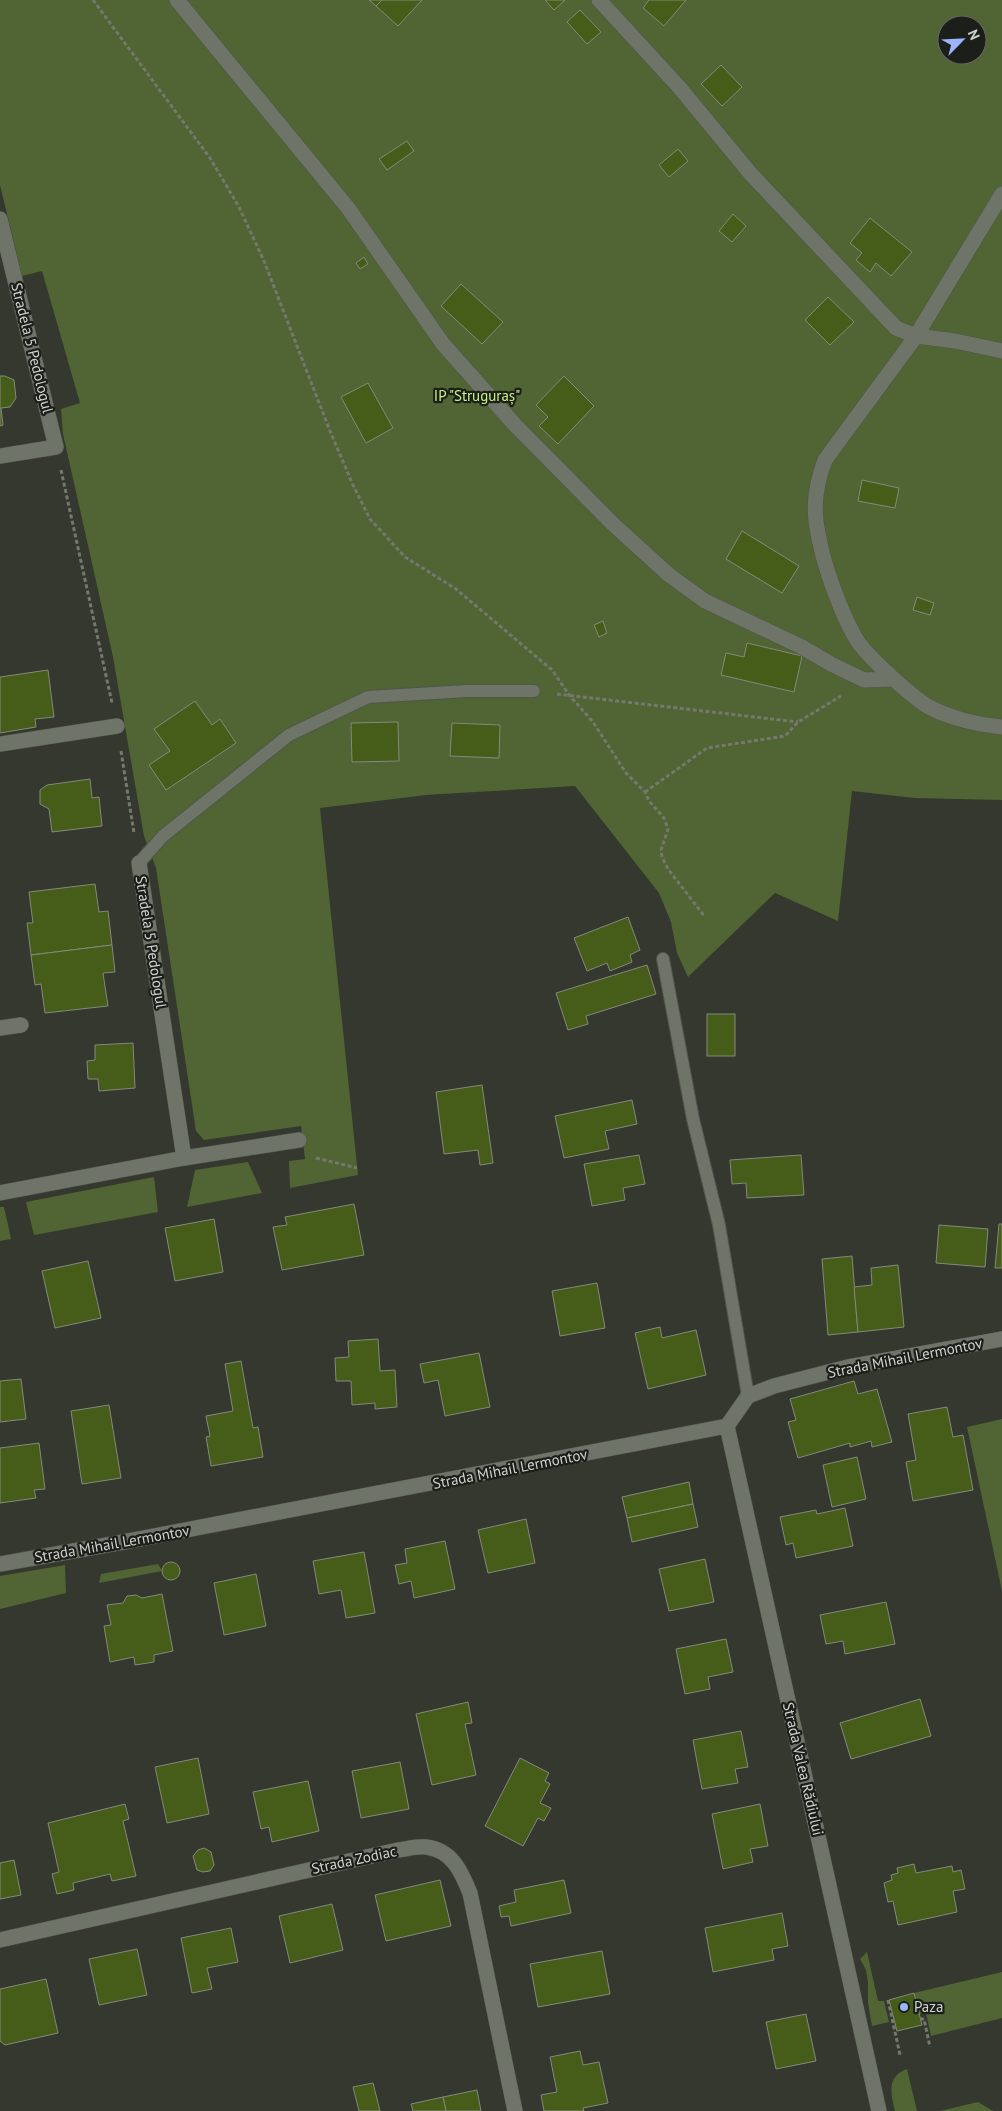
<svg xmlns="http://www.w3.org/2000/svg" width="1002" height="2111" viewBox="0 0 1002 2111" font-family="'PT Sans',sans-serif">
  <rect width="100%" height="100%" fill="#34382e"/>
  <!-- green -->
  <g fill="#516433" fill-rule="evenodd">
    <path d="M0,0H1002V800L915,798L852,791L838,921L775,893L688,977L677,953L671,922L659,893L575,786L426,795L320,808L358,1175L290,1188L289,1161L305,1159L301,1126L204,1140L196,1131L156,868L144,836L113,657L63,434L61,409L80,403L42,271L22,276L0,185ZM947,25H977V55H947Z"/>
    <polygon points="248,1162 262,1193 187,1207 195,1170"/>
    <polygon points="154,1177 158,1212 34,1235 26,1202"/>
    <polygon points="0,1207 4,1207 11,1239 0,1241"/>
    <polygon points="1002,1419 1002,1591 967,1427"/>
    <polygon points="158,1564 162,1571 99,1583 101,1574"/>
    <polygon points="65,1565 66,1593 0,1609 0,1576"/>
    <polygon points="867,1952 878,2001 884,2001 889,2022 872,2026 868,2003 868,1982 866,1970 860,1959"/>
    <polygon points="1002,1972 1002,2018 931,2036 926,2013 919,2014 914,1993"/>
    <path d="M907,2069L917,2111H895C891,2093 886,2077 907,2069Z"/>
    <polygon points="978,2102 993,2111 940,2111"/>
  </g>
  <!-- building -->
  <g fill="#465c19" stroke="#84897d">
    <polygon points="369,0 382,0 376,6"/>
    <polygon points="382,0 422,0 398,26 376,6"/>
    <polygon points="545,0 565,0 554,10"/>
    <polygon points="649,0 686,0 664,26 643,8"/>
    <polygon points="580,10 601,32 587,44 567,22"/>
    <polygon points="721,65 742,87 722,106 701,84"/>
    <polygon points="407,141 414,151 387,170 379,159"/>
    <polygon points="678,149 688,161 669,177 659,165"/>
    <polygon points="733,214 746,226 732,242 719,231"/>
    <polygon points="870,218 912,252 891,276 876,263 870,272 856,260 862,253 850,243"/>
    <polygon points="364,257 368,264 360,269 356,263"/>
    <polygon points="461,284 503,322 482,344 441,306"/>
    <polygon points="828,297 854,322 830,345 805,320"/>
    <polygon points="0,376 5,376 14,380 16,398 10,407 1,408 3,425 0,426"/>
    <polygon points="564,376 594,406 558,444 539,426 548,417 536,405"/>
    <polygon points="368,383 393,428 366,443 341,397"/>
    <polygon points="862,480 899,488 895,508 858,501"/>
    <polygon points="742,531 799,566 782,593 726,559"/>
    <polygon points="917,597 934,603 930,615 913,610"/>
    <polygon points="603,621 607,633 599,637 594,625"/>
    <polygon points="747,643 802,656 794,692 721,675 726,653 744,657"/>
    <polygon points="48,670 54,717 35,719 36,727 0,733 0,677"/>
    <polygon points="195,701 212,725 220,719 236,743 166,790 149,765 170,751 154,729"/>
    <polygon points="398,722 399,761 352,762 351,723"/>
    <polygon points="452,723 500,725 499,758 450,756"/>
    <polygon points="90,779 92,798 99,797 102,826 52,832 49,809 40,804 40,790 47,785"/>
    <polygon points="95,884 99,912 108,911 112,945 31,955 27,923 33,923 29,892"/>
    <polygon points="628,917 640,950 630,955 632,962 610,971 607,963 587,971 574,938"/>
    <polygon points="112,945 115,972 103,973 108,1006 45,1013 41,984 35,985 31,955"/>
    <polygon points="647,965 656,994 586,1016 588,1024 568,1030 556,993"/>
    <rect x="707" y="1014" width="28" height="42"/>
    <polygon points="133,1043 135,1088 99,1091 98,1079 88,1079 87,1061 95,1060 95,1045"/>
    <polygon points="482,1085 493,1163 480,1165 478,1150 444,1154 436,1092"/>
    <polygon points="632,1100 637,1124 605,1131 609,1149 564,1158 555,1116"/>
    <polygon points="639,1155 645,1184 623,1188 625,1200 592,1206 584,1164"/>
    <polygon points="801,1155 804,1195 747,1198 746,1183 732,1184 730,1160"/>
    <polygon points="354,1204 364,1255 282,1270 273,1227 287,1225 285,1217"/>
    <polygon points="214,1219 223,1272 175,1281 165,1228"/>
    <polygon points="999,1224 1002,1224 1002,1268 995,1268"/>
    <polygon points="939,1225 988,1229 985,1267 936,1263"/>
    <polygon points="852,1256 858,1332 828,1335 822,1259"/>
    <polygon points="88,1261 101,1318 55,1328 42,1271"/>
    <polygon points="898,1265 904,1327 858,1332 854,1287 872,1285 871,1268"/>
    <polygon points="597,1283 605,1328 560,1336 552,1291"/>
    <polygon points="660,1327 662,1338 696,1330 706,1375 648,1389 635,1333"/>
    <polygon points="378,1339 380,1371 395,1370 397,1407 375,1409 375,1403 352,1405 351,1381 336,1381 335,1358 349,1357 348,1341"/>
    <polygon points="479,1353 490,1407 445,1416 438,1380 424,1383 420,1364"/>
    <polygon points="241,1361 253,1428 258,1427 263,1457 211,1466 206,1437 210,1436 206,1416 233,1411 225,1364"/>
    <polygon points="21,1379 26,1419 0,1422 0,1381"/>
    <polygon points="854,1381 858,1394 877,1389 892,1442 872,1447 871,1441 850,1447 850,1443 798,1458 788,1422 796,1420 790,1399"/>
    <polygon points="109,1405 121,1478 82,1484 71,1411"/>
    <polygon points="947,1407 953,1437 963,1435 973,1490 913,1501 906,1462 916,1460 908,1414"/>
    <polygon points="39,1443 45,1489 34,1490 36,1498 0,1503 0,1448"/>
    <polygon points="857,1457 866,1499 832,1507 823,1465"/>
    <polygon points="689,1482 693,1504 627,1518 622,1497"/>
    <polygon points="693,1504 698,1527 632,1542 627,1518"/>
    <polygon points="845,1508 853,1546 796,1558 793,1543 786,1545 780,1517 816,1510 817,1514"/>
    <polygon points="526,1519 535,1563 488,1573 478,1530"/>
    <polygon points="445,1541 455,1589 414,1598 411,1581 399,1584 395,1565 407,1563 405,1549"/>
    <polygon points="364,1552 375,1613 346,1618 341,1590 319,1594 313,1561"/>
    <polygon points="705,1559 714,1602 669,1611 659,1569"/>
    <circle cx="171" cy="1571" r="9"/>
    <polygon points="256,1574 266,1626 224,1635 214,1583"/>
    <polygon points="162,1594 173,1651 154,1655 154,1662 135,1665 134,1657 110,1662 104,1626 111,1625 107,1605 123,1603 127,1596 136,1595 142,1598"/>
    <polygon points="886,1602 895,1644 845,1654 843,1641 826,1644 820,1615"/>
    <polygon points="726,1639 733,1672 708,1677 710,1689 685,1694 676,1649"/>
    <polygon points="920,1699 931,1736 851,1759 840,1723"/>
    <polygon points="468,1702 472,1723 465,1724 476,1775 432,1785 416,1714"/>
    <polygon points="741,1731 748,1767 735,1769 738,1783 702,1789 693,1740"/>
    <polygon points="198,1758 209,1814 167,1823 155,1767"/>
    <polygon points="520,1758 549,1773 545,1781 550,1784 540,1803 551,1808 544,1821 538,1818 523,1846 485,1826"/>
    <polygon points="400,1762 409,1809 361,1818 352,1771"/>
    <polygon points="308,1781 319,1831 272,1842 269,1827 261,1829 253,1792"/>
    <polygon points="125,1804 129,1819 123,1821 136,1876 112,1881 110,1874 73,1883 74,1890 57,1894 52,1874 59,1872 48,1823"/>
    <polygon points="760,1804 768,1846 750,1849 753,1862 723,1869 712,1814"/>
    <polygon points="204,1848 211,1852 214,1865 210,1871 203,1872 197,1870 193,1856 198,1850"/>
    <polygon points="14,1860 21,1895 0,1899 0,1863"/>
    <polygon points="914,1864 916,1873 952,1866 953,1872 961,1870 965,1889 953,1891 957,1912 898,1925 893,1901 888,1902 884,1883 892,1880 891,1875 898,1873 897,1868"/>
    <polygon points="440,1880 451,1926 386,1941 375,1895"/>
    <polygon points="564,1880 571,1913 511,1926 509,1916 501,1917 499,1906 516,1902 514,1890"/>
    <polygon points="332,1904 343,1950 290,1963 279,1916"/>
    <polygon points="782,1913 788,1946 772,1949 774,1960 713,1972 705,1928"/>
    <polygon points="231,1928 238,1962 207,1968 212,1989 192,1993 181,1938"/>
    <polygon points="137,1949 147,1995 99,2005 89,1959"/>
    <polygon points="602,1951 610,1994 538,2007 530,1964"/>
    <polygon points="46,1979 58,2033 5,2045 0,2041 0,1989"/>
    <polygon points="914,1993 922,2025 897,2031 889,2000"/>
    <polygon points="806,2014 816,2061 776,2069 766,2022"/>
    <polygon points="580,2051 583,2065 599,2062 608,2103 583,2108 584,2111 544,2111 541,2095 557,2092 550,2057"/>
    <polygon points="373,2083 380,2111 359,2111 353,2087"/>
    <polygon points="477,2090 481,2111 446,2111 443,2097"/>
    <polygon points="443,2097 446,2111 413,2111 411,2104"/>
  </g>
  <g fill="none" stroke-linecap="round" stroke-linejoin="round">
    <!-- lane casing -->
    <g stroke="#51554d" stroke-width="14">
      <g id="lane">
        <polyline points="139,863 163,836 289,735 368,697 467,691 534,691"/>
        <polyline points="663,959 693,1119 719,1225 748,1396"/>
      </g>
    </g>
    <!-- street casing -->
    <g stroke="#51554d" stroke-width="16">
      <g id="street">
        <polyline points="177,0 348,208 443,344 515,425 613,524 669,575 705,601 802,647 831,664 864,680 894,679"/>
        <polyline points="599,0 679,87 750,173 896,328 916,336 955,341 1002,351"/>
        <path d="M1002,194L916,336L825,460C810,500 814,523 825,563C833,589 842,614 855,637C864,654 912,697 929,707C950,718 978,725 1002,727"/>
        <polyline points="0,219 56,447 0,456"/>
        <polyline points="0,744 117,726"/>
        <polyline points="139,863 184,1158"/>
        <polyline points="0,1028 21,1025"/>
        <polyline points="0,1193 184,1158 299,1140"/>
        <polyline points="727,1426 879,2111"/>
        <polyline points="0,1564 118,1543 727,1426 748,1396 774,1386 848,1367 1002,1339"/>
        <path d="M0,1940L398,1850C406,1849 417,1846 426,1847C452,1850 461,1871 470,1893L515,2111"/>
      </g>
    </g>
    <!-- path -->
    <g stroke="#74786f" stroke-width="3" stroke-dasharray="4 2.5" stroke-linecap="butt">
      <polyline points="93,0 210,158 239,207 264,261 330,431 353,485 370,519 405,557 456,589 552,670 570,696 593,722 626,773 645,792 649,801 664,818 668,829 661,850 662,857 668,869 705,917"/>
      <polyline points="61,470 112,703"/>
      <polyline points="557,694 798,722"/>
      <polyline points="121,751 134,833"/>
      <polyline points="645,792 707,748 785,736 798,722 841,696"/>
      <polyline points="316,1158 357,1168"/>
      <polyline points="888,2000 900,2055"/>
      <polyline points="920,2019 924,2019 930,2047"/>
    </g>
    <!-- lane -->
    <use href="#lane" stroke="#6f7469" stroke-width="12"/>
    <!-- street -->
    <use href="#street" stroke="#6f7469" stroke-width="15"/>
  </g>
  <!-- markers -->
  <circle fill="#9bb5fd" stroke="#1c1e1a" stroke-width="2" cx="904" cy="2007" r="5"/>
  <g text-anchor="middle" stroke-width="4.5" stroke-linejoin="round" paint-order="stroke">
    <!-- street labels -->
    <g font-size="15" fill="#d0d3cd" stroke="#1c1e1a">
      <text transform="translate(32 348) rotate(76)" y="5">Stradela 5 Pedologul</text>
      <text transform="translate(151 942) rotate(81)" y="5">Stradela 5 Pedologul</text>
      <text transform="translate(905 1358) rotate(-11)" y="5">Strada Mihail Lermontov</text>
      <text transform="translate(510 1469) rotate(-11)" y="5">Strada Mihail Lermontov</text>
      <text transform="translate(112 1544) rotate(-10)" y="5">Strada Mihail Lermontov</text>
      <text transform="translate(803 1769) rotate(77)" y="5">Strada Valea Rădiului</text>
      <text transform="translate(354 1860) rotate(-12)" y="5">Strada Zodiac</text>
    </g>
    <!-- park labels -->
    <g font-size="15" fill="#c8f481" stroke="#1c1e1a">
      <text x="477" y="401">IP "Struguraș"</text>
    </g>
    <!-- poi labels -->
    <g font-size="15" fill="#d0d3cd" stroke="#1c1e1a" text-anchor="start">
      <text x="914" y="2012">Paza</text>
    </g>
  </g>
  <!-- north arrow -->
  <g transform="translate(962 40) rotate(66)"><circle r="24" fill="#1c1e1a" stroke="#646662"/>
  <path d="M0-4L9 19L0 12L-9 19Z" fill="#9bb5fd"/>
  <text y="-8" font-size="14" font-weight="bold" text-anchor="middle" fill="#d0d3cd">N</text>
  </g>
</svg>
